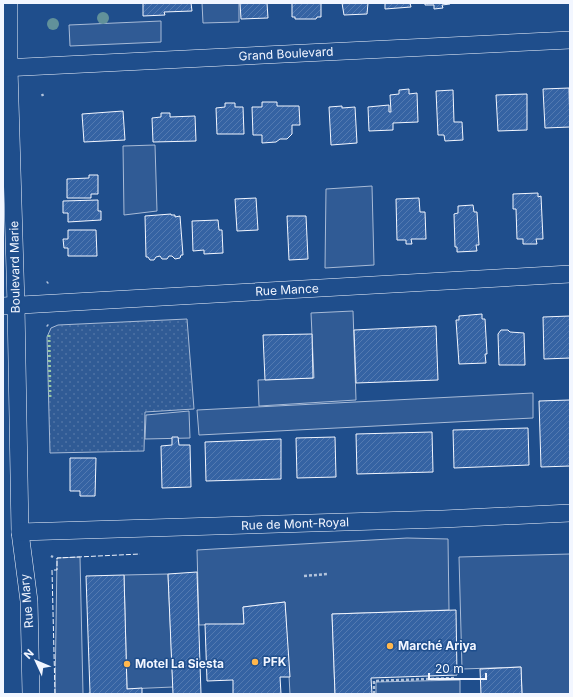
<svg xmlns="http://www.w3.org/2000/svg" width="573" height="697" viewBox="0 0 573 697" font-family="Inter,sans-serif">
  <defs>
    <pattern id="grass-dots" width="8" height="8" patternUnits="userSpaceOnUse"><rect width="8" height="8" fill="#305b95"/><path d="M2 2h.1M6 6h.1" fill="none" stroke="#4e73a5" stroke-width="1.8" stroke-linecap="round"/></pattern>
    <pattern id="building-hatch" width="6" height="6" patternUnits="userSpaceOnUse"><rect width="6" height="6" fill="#3563a3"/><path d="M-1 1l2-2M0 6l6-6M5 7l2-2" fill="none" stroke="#537ab1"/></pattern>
  </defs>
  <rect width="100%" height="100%" fill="#1f4e8c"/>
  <!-- grass -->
  <polygon fill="url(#grass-dots)" stroke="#a8bbd7" points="187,319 194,409 145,412 144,451 50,453 47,337 51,328 58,325"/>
  <!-- built -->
  <g fill="#305b95" stroke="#a8bbd7">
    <polygon points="202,3 239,3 239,22 203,23"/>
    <polygon points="161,21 161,42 70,46 69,25"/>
    <polygon points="155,145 157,211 124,215 123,146"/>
    <polygon points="372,186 374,265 325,268 326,189"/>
    <polygon points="353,311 356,400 259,406 258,380 314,378 311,313"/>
    <polygon points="533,393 533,418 199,435 197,410"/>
    <polygon points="189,411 190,438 145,439 146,415"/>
    <polygon points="407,538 448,539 449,610 332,614 335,694 290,694 285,602 243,607 244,624 199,625 197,550"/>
    <polygon points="570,554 570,694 522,694 521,667 462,669 459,557"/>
    <polygon points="80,557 83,694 55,694 57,558"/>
    <polygon points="168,574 173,687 127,689 124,575"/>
    <polygon points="460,680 460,694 376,694 376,682"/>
  </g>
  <!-- building -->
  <g fill="url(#building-hatch)" stroke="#f2f6ff">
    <polygon points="143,3 191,3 192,11 164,12 165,15 143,16"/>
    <polygon points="240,3 267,3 268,18 241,19"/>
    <polygon points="292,3 321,3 321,17 317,17 316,19 295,19 295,17 292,17"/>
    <polygon points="342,3 368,3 367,14 344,15"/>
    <polygon points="385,3 410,3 411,7 385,9"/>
    <polygon points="425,3 450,3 450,4 442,5 443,8 434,9 434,5 425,5"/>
    <polygon points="569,88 570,127 545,128 543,89"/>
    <polygon points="409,89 409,94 417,93 418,122 393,123 393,130 369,131 368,107 389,105 389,112 391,112 390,95 399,94 399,90"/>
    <polygon points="453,90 454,122 462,122 463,140 445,141 444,135 438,135 436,91"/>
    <polygon points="527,94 527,130 498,131 496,95"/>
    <polygon points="262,102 277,102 277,106 299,106 300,125 292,125 292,134 287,139 280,139 276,142 262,143 262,135 253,135 252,107 262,107"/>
    <polygon points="225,103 235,103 235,107 243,107 244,134 217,134 216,108 225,107"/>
    <polygon points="342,106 342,108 355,107 357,143 331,145 329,107"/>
    <polygon points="123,111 125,140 84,142 82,114"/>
    <polygon points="161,113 170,113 170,117 195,116 196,141 153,142 152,118 161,117"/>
    <polygon points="89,175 98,175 98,194 91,194 91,198 67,198 67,179 89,178"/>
    <polygon points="538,193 538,197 541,196 543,239 536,239 537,244 523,244 523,239 517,239 516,209 513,209 513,194"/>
    <polygon points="256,198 258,230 237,231 235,199"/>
    <polygon points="419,198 420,212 425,212 426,239 411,239 412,244 406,244 406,240 397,240 396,199"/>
    <polygon points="98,200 98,211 101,211 101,220 68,222 68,213 63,213 63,201"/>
    <polygon points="473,205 474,212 477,212 479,245 476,245 477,251 457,252 457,247 455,247 454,214 458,213 458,206"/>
    <polygon points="171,214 171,215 175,215 175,217 180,216 183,255 181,255 180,258 175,259 172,256 169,256 167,259 162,259 160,256 156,257 154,260 150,260 148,257 146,257 145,216"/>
    <polygon points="287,216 306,216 308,259 289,260"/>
    <polygon points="218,220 219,230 222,230 223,253 204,254 204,250 193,251 192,221"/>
    <polygon points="68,230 96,230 97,256 68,256 68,248 64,248 63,239 68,239"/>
    <polygon points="482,314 482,319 485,319 487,354 485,354 486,363 459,364 456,320 459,320 459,316"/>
    <polygon points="570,316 570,358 544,359 543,317"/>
    <polygon points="436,326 438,380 356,383 354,330"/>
    <polygon points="501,330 508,330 510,332 524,333 525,365 499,365 498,334"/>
    <polygon points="312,334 313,378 265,380 263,335"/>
    <polygon points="570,400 570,466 541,467 539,401"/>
    <polygon points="528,428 529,465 454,468 453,430"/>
    <polygon points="432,432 433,472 357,474 356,434"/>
    <polygon points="172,437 178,437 179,445 190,445 191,487 162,488 161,446 172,445"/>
    <polygon points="335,437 336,477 297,478 296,438"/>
    <polygon points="281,439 281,479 206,481 205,442"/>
    <polygon points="70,458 96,458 95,496 80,496 80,491 70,491"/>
    <polygon points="197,572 201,694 173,694 168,574"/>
    <polygon points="124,575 127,689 142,688 142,694 86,694 90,693 86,576"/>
    <polygon points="285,602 290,677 280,677 281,694 233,694 233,680 207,681 205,624 244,624 243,607"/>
    <polygon points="456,610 457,675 371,678 372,694 335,694 332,614"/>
    <polygon points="521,667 522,694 481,694 480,669"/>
  </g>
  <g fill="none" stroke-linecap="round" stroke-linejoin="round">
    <!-- minor casing -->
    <g stroke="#f2f6ff" stroke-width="18">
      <g id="minor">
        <polyline points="9,3 9,68 16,305 20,532 29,601 31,694"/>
        <polyline points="3,68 570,40"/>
        <polyline points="3,306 570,274"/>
        <polyline points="20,532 443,519 570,513"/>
      </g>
    </g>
    <!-- path -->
    <g stroke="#b3c4dc" stroke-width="2.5" stroke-dasharray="3 2" stroke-linecap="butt">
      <polyline points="42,94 43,96"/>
      <polyline points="47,283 48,282"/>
      <polyline points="47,325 48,326"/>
      <polyline points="51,556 53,557"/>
      <polyline points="304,576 328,574"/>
      <polyline points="374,694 374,681 455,678"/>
    </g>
    <!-- minor -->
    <use href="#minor" stroke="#1f4e8c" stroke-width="17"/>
    <!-- hedge -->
    <polyline stroke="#97c8a6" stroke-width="3" stroke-dasharray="2 3" stroke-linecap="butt" points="49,335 50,398"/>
    <!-- fence -->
    <polyline stroke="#f2f6ff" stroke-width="1" stroke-dasharray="5 2" stroke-linecap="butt" points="55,694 52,570 57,570 57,558 140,554"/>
  </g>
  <!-- trees -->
  <g fill="#61919a">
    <circle cx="103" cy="18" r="6"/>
    <circle cx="53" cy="24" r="6"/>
  </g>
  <!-- markers -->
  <g fill="#ffb74d" stroke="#1f4e8c" stroke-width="1.5">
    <circle cx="390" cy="646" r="4"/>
    <circle cx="255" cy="662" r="4"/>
    <circle cx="127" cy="664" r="4"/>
  </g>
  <g text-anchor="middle" stroke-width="3" stroke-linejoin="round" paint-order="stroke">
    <!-- street labels -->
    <g font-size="12" fill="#f2f6ff" stroke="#1f4e8c">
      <text transform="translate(286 54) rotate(-3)" y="4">Grand Boulevard</text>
      <text transform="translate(15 267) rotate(-91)" y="4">Boulevard Marie</text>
      <text transform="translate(287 290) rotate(-3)" y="4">Rue Mance</text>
      <text transform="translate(295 524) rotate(-2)" y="4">Rue de Mont-Royal</text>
      <text transform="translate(27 601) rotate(-95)" y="4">Rue Mary</text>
    </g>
    <!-- poi labels -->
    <g font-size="12" font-weight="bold" fill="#f2f6ff" stroke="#1f4e8c" text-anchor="start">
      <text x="398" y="650">Marché Ariya</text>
      <text x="263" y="666">PFK</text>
      <text x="135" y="668">Motel La Siesta</text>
    </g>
  </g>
  <!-- border -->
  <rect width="573" height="697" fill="none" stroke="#f2f6ff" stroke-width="8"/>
  <!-- north arrow -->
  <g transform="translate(36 661) rotate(314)" stroke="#1f4e8c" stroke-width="3" paint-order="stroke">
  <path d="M0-3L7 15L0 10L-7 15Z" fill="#f2f6ff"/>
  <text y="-6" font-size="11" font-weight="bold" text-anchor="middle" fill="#f2f6ff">N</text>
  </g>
  <!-- scale -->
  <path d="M429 673v6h57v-6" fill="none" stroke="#f2f6ff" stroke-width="2"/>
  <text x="435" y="673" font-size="12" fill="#f2f6ff" stroke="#1f4e8c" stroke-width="3" paint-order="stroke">20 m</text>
</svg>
